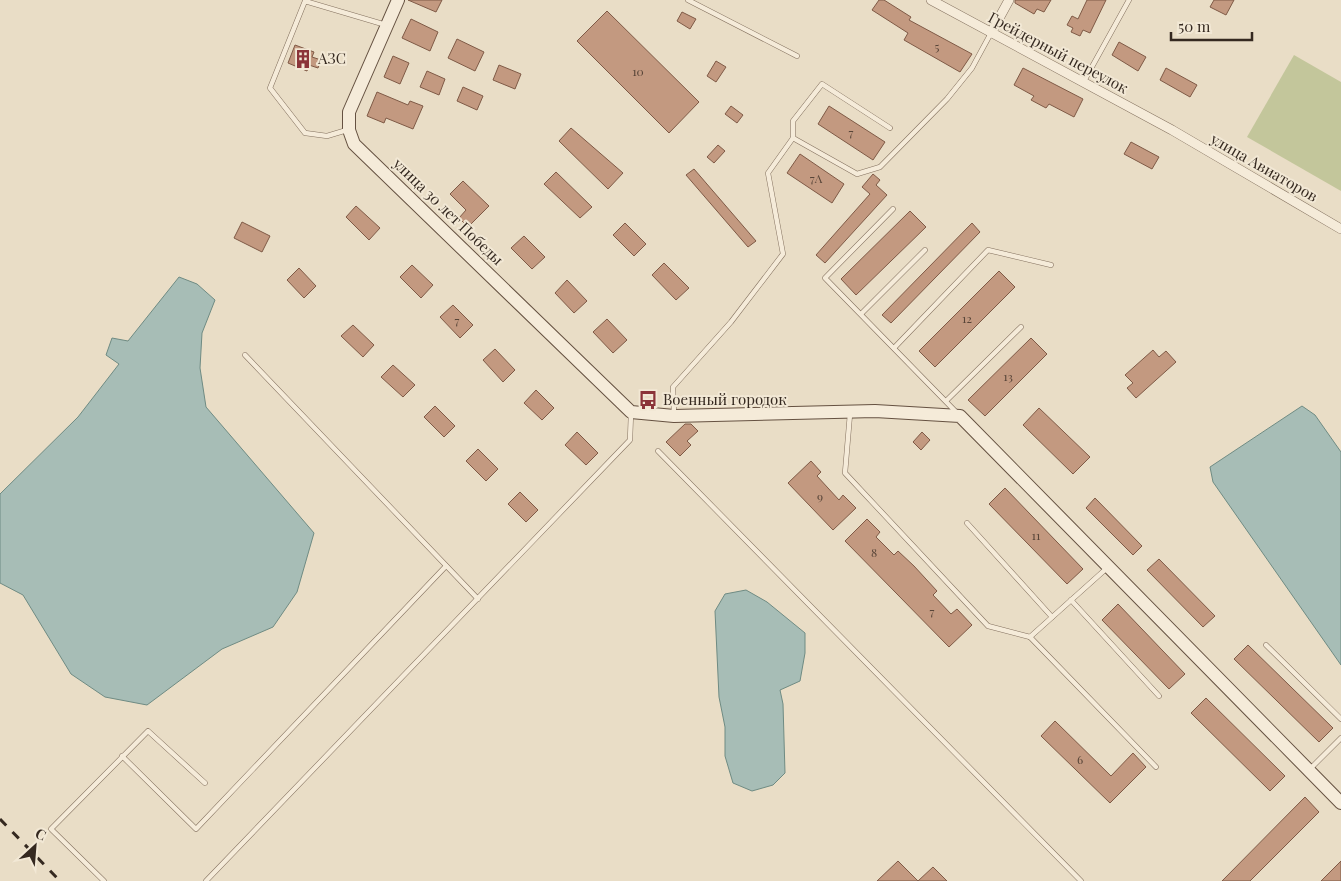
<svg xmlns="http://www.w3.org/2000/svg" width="1341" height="881" viewBox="0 0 1341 881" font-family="'Playfair Display',serif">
  <rect width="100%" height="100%" fill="#e9ddc6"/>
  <!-- green -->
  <polygon fill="#c3c69b" points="1294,55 1341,82 1341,191 1247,137"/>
  <!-- water -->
  <g fill="#a7bdb6" stroke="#6f8b83">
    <polygon points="179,277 197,284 215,300 202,333 200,368 206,407 314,533 297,592 273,627 222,649 147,705 105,697 71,674 23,595 0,583 0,494 78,417 119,364 106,355 112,338 128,341"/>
    <polygon points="1302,406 1315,415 1341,452 1341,665 1213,482 1210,467"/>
    <polygon points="746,590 767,602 805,633 805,653 800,681 780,690 783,704 785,773 773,785 752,791 733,783 725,756 725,727 719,697 715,611 725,594"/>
  </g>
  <!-- building -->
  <g fill="#c39980" stroke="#7f5a46">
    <polygon points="408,0 442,0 436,12"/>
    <polygon points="879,0 884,0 911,17 909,20 972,54 960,72 904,40 908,33 872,10"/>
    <polygon points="1015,0 1051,0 1044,12 1037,9 1034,14 1015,3"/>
    <polygon points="1087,0 1106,0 1090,33 1083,30 1080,36 1071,32 1073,28 1067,25 1072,16 1078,19"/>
    <polygon points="1214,0 1234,0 1226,15 1210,7"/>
    <polygon points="607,11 699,102 669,133 577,41"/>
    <polygon points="682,12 696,19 690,29 677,21"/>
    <polygon points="411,19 438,32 430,51 402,38"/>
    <polygon points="457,39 484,52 475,71 448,58"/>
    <polygon points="1119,42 1146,57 1138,71 1112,55"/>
    <polygon points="295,45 314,52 312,57 321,60 318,68 309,65 307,71 288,63"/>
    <polygon points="393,56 409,63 400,84 384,77"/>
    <polygon points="716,61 726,67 716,82 707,76"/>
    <polygon points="499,65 521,74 515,89 493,80"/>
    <polygon points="1023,68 1083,99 1074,117 1049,104 1046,108 1031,100 1034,96 1014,85"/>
    <polygon points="1166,68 1197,85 1190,97 1160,80"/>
    <polygon points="427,71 445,79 439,95 420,87"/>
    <polygon points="463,87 483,96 477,110 457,101"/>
    <polygon points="377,92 408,105 410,101 423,106 413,129 386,118 384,123 367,116"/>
    <polygon points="731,106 743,115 737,123 725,114"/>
    <polygon points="829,106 885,142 873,160 818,124"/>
    <polygon points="571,128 623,173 608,189 559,141"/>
    <polygon points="1131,142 1159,157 1152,169 1124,154"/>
    <polygon points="718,145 725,151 714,163 707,157"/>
    <polygon points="800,154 844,184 832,203 787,173"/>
    <polygon points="694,169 756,241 748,247 686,175"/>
    <polygon points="556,172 592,207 580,218 544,184"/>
    <polygon points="873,174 880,180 876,185 887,195 825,263 816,255 870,194 862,187"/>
    <polygon points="463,181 489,206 468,227 459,218 466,210 450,194"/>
    <polygon points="356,206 380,228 369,240 346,217"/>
    <polygon points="910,211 926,227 856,295 841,279"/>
    <polygon points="242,222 270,236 262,252 234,238"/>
    <polygon points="625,223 646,244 634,256 613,235"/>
    <polygon points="972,223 980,232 891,323 882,315"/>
    <polygon points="524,236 545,257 532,269 511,248"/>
    <polygon points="664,263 689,288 676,300 652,275"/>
    <polygon points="412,265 433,285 421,298 400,277"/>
    <polygon points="299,268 316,286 304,298 287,280"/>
    <polygon points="999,271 1015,287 935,367 919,351"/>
    <polygon points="567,280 587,301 574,313 555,293"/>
    <polygon points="453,305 473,325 460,338 440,317"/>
    <polygon points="607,319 627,340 613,353 593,332"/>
    <polygon points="353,325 374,345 363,357 341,336"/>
    <polygon points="1031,338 1047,354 985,416 968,400"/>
    <polygon points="495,349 515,370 503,382 483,360"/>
    <polygon points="1153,350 1159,357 1166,351 1176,362 1136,398 1127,388 1133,383 1125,375"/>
    <polygon points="393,365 415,385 403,397 381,377"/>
    <polygon points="536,390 554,408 542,420 524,403"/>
    <polygon points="435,406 455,426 444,437 424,417"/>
    <polygon points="1039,408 1090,457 1073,474 1023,425"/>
    <polygon points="685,424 691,424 698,431 687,441 691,445 680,456 666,442"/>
    <polygon points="577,432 598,453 586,465 565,445"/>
    <polygon points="922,432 930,440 921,450 913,442"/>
    <polygon points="478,449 498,469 486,481 466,461"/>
    <polygon points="811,461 821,472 817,476 839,500 843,495 856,508 833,530 788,483"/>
    <polygon points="1005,488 1083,569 1067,584 989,504"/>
    <polygon points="520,492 538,510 526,522 508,504"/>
    <polygon points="1095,498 1142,546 1133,555 1086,508"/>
    <polygon points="867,519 880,532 876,537 894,555 898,551 914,566 937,591 933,595 951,614 957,609 972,625 949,647 845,541"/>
    <polygon points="1159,559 1215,616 1203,627 1147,570"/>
    <polygon points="1118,604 1185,674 1169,689 1102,620"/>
    <polygon points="1248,645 1333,728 1319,742 1234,659"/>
    <polygon points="1206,698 1285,776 1270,791 1191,713"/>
    <polygon points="1055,721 1111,776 1133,753 1146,767 1110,803 1041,736"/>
    <polygon points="1305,797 1319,812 1250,881 1222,881"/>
    <polygon points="898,861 918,881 877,881"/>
    <polygon points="1341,861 1341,881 1321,881"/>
    <polygon points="933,867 947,881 918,881"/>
  </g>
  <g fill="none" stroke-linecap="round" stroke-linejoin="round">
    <!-- lane casing -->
    <g stroke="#83705e" stroke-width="5.5">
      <g id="lane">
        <polyline points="688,0 797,56"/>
        <polyline points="1083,83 1129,0"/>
        <polyline points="347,130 327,136 305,133 270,88 305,1 386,25"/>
        <polyline points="793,138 793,121 822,84 890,128"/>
        <polyline points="893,209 825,278 957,413"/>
        <polyline points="861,314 925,250"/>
        <polyline points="894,348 988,250 1051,265"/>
        <polyline points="245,355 478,599"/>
        <polyline points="946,401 1021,327"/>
        <polyline points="850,414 845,473 988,626 1030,637"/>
        <polyline points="674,415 673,387 731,322 783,254 768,173 793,138 857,174 880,167 947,99 972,68 991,33"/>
        <polyline points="658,451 1081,881"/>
        <polyline points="967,523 1052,617"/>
        <polyline points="1107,568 1030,637 1156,767"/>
        <polyline points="1071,600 1159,696"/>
        <polyline points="1266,645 1341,719"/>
        <polyline points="122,756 196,829 446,566"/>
        <polyline points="1309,770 1341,738"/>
        <polyline points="104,881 51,829 148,731 205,783"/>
        <polyline points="206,881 630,440 631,413"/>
      </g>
    </g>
    <!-- street casing -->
    <g stroke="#83705e" stroke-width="10">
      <g id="street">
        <polyline points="931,0 1172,130 1341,229"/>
        <polyline points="991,33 1009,0"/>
      </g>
    </g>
    <!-- secondary casing -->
    <g stroke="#655141" stroke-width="14">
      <polyline id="secondary" points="398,0 349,112 349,130 354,144 631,412 674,416 875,411 960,416 1341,803"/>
    </g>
    <!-- lane -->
    <use href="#lane" stroke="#f5ebd9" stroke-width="4.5"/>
    <!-- street -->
    <use href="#street" stroke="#f5ebd9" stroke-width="9"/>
    <!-- secondary -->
    <use href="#secondary" stroke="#f5ebd9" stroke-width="12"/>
    <!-- rail -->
    <polyline stroke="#352920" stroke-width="3" stroke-dasharray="9 9" stroke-linecap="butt" points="0,819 60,881"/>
  </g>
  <!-- icons -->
  <defs>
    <g id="building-bare" transform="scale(1.5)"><path d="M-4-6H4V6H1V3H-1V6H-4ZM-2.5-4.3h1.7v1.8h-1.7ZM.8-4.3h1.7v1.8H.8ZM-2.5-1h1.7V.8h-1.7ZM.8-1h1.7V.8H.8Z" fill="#8b3439" stroke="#f2e8d5" stroke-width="2.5" paint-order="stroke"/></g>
    <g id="bus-bare" transform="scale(1.5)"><path d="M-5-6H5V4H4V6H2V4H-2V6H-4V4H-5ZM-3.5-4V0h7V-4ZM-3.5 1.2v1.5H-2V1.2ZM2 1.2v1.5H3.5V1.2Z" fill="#8b3439" stroke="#f2e8d5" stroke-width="2.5" paint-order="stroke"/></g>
  </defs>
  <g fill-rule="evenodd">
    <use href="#building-bare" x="303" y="59"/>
    <use href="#bus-bare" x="648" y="400"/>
  </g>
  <g text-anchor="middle" stroke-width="4" stroke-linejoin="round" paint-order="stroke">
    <!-- number labels -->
    <g font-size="12" fill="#584538">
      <text x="937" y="51">5</text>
      <text x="638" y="76">10</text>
      <text x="851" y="137">7</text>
      <text x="816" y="183">7А</text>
      <text x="967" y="323">12</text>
      <text x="457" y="325">7</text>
      <text x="1008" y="381">13</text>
      <text x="820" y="501">9</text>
      <text x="1036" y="540">11</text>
      <text x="874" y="557">8</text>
      <text x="932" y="616">7</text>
      <text x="1080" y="764">6</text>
    </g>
    <!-- street labels -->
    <g font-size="15" fill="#352920" stroke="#f2e8d5">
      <text transform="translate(1058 53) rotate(28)" y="5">Грейдерный переулок</text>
      <text transform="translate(1264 168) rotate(30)" y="5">улица Авиаторов</text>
      <text transform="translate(448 212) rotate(44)" y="5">улица 30 лет Победы</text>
    </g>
    <!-- poi labels -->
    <g font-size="15" fill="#352920" stroke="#f2e8d5" text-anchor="start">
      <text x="318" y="64">АЗС</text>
      <text x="663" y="405">Военный городок</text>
    </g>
  </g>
  <!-- north arrow -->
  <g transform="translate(35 846) rotate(26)" stroke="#f2e8d5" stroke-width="4" paint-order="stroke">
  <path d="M0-4L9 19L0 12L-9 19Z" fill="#352920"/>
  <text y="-8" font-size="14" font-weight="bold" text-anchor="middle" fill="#352920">С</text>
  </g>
  <!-- scale -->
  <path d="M1171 32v8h81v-8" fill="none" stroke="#352920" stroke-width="2.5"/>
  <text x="1178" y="32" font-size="15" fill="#352920" stroke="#f2e8d5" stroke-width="4" paint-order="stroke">50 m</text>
</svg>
